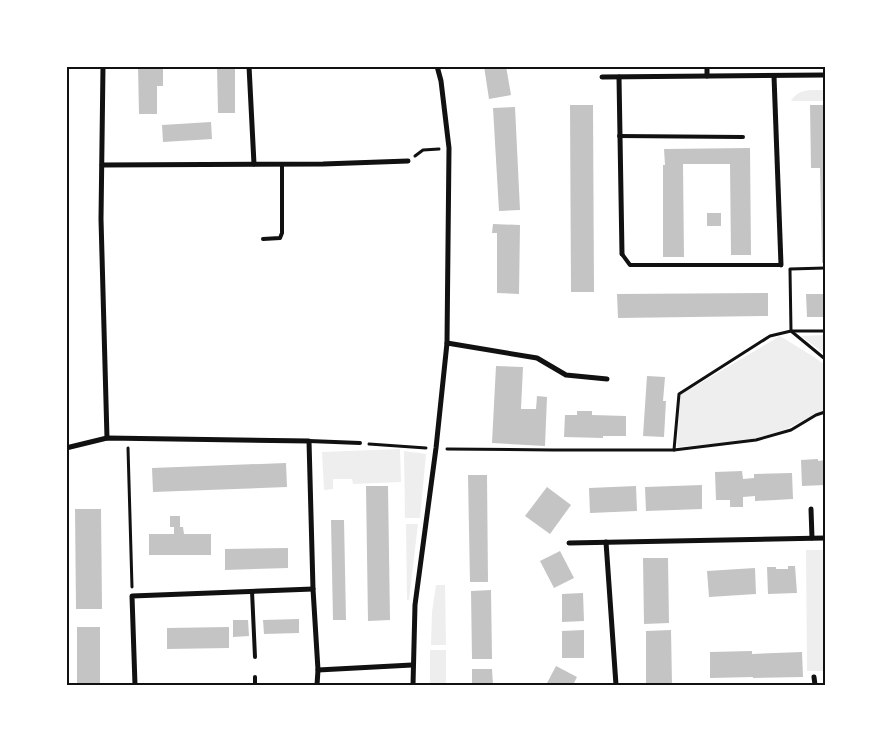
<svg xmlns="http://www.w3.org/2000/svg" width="891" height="751" viewBox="0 0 891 751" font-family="'Libre Baskerville',serif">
  <rect width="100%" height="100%" fill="#fff"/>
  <!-- green -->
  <g fill="#eee">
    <path d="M825,90V101H791C798,88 812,90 825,90Z"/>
    <polygon points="825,335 825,354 801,336"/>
    <polygon points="780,336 814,357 825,365 825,412 814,415 786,429 756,439 726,443 677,447 680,395"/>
    <polygon points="400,449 401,482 353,484 352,479 333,479 333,489 324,490 322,452"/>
    <polygon points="404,451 426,454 420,518 405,518"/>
    <polygon points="406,524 418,524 409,600 407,600"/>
    <polygon points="806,550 825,550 825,671 807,671"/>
    <polygon points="436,585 445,585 446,645 431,645 432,612"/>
    <rect x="430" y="650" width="16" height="35"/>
  </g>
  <!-- building -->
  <g fill="#c4c4c4">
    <polygon points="138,66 163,66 163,86 157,86 157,114 139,114"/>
    <polygon points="217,66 235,66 235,113 218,113"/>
    <polygon points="484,66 506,66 511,95 489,99"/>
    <polygon points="570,105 593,105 594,292 571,292"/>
    <polygon points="810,105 825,105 825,263 822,263 820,168 811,168"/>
    <polygon points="515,107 520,210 499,211 493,108"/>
    <polygon points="211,122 212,139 163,142 162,125"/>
    <polygon points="750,148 751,255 731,255 730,164 683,164 684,257 663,257 663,165 665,165 664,149"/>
    <rect x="707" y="213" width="14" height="13"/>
    <polygon points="493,224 520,225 519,294 497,293 497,233 492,233"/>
    <polygon points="768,293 768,316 618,318 617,294"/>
    <polygon points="806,294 825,294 825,317 807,317"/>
    <polygon points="496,366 523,367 521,409 536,409 537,396 547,397 545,446 492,443"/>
    <polygon points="647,376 665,377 663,401 666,401 664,437 643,436"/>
    <polygon points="577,411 592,411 592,415 626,416 626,436 603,436 603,438 564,437 565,415 577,415"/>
    <polygon points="818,459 818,461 825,460 825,485 802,486 801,460"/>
    <polygon points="286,463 287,487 153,492 152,468"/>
    <polygon points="742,471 743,479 754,478 754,474 792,473 793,499 755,501 755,496 743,497 743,507 730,507 730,500 716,500 715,472"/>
    <polygon points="468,475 487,475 488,582 470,582"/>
    <polygon points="702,485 702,509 646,511 645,487"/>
    <polygon points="366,486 388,486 390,620 368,621"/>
    <polygon points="636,486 637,511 590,513 589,488"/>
    <polygon points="547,487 571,505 550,534 525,516"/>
    <polygon points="75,509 101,509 102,609 76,609"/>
    <polygon points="170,516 180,516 180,527 183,527 184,534 211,534 211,555 149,555 149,534 174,534 174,527 170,527"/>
    <polygon points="331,520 344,520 346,620 333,620"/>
    <polygon points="288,548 288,568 225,570 225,549"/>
    <polygon points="560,551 574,578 554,588 540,561"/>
    <polygon points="643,558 668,558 669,623 644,624"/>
    <polygon points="788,566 795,566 797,593 768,594 767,567 776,567 776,569 788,569"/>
    <polygon points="755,568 756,594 709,597 707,571"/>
    <polygon points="491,590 492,659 472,659 471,591"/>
    <polygon points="583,593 584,621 562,622 562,594"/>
    <polygon points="299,619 299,633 264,634 263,620"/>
    <polygon points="233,620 248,620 249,636 233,637"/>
    <rect x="77" y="627" width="23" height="58"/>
    <polygon points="229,627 229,648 167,649 167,628"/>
    <polygon points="584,630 584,658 562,658 562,631"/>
    <polygon points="671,630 672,685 646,685 646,631"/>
    <polygon points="752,651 752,654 802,652 803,677 753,678 753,677 710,678 710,652"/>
    <polygon points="556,666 577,677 573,685 546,685"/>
    <polygon points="472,669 492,669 493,685 472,685"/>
  </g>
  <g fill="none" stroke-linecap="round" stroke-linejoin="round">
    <!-- path -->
    <g stroke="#111" stroke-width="3">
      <polyline points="415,156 423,150 439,149"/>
      <polyline points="790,269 825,268"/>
      <polyline points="790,270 791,331 825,359"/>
      <polyline points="369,444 426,448"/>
      <polyline points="128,448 132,587"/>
      <polyline points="447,449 553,450 674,450 756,440 791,430 816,415 825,412"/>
      <polyline points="674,450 679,394 770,336 791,331 825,331"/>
    </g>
    <!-- service -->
    <g stroke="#111" stroke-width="4">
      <polyline points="619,136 743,137"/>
      <polyline points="263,239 280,238 282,233 282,164"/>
      <polyline points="622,254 630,265 781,265"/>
      <polyline points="309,441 360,443"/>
      <polyline points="252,591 255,657"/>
      <polyline points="255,677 255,685"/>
    </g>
    <!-- minor -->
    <g stroke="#111" stroke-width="5">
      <polyline points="103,66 101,219 107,438"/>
      <polyline points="249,66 254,164"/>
      <polyline points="707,76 707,66"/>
      <polyline points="774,76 781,265"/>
      <polyline points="602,77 825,75"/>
      <polyline points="619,77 622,254"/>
      <polyline points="102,165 323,164 408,161"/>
      <polyline points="447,343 537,358 566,375 607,379"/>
      <polyline points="66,448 107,438 309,441 313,589 318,670 317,685"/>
      <polyline points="811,509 812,538"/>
      <polyline points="606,542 616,685"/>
      <polyline points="569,543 825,538"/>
      <polyline points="318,670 412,665"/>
      <polyline points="814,677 815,685"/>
      <polyline points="135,685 132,596 313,589"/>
      <polyline points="413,685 415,605 436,448 447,343 449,148 441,81 437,66"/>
    </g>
  </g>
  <!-- border -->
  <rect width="891" height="751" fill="none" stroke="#ffffff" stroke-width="135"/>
  <rect x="68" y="68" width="756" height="616" fill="none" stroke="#111" stroke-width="2"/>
</svg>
